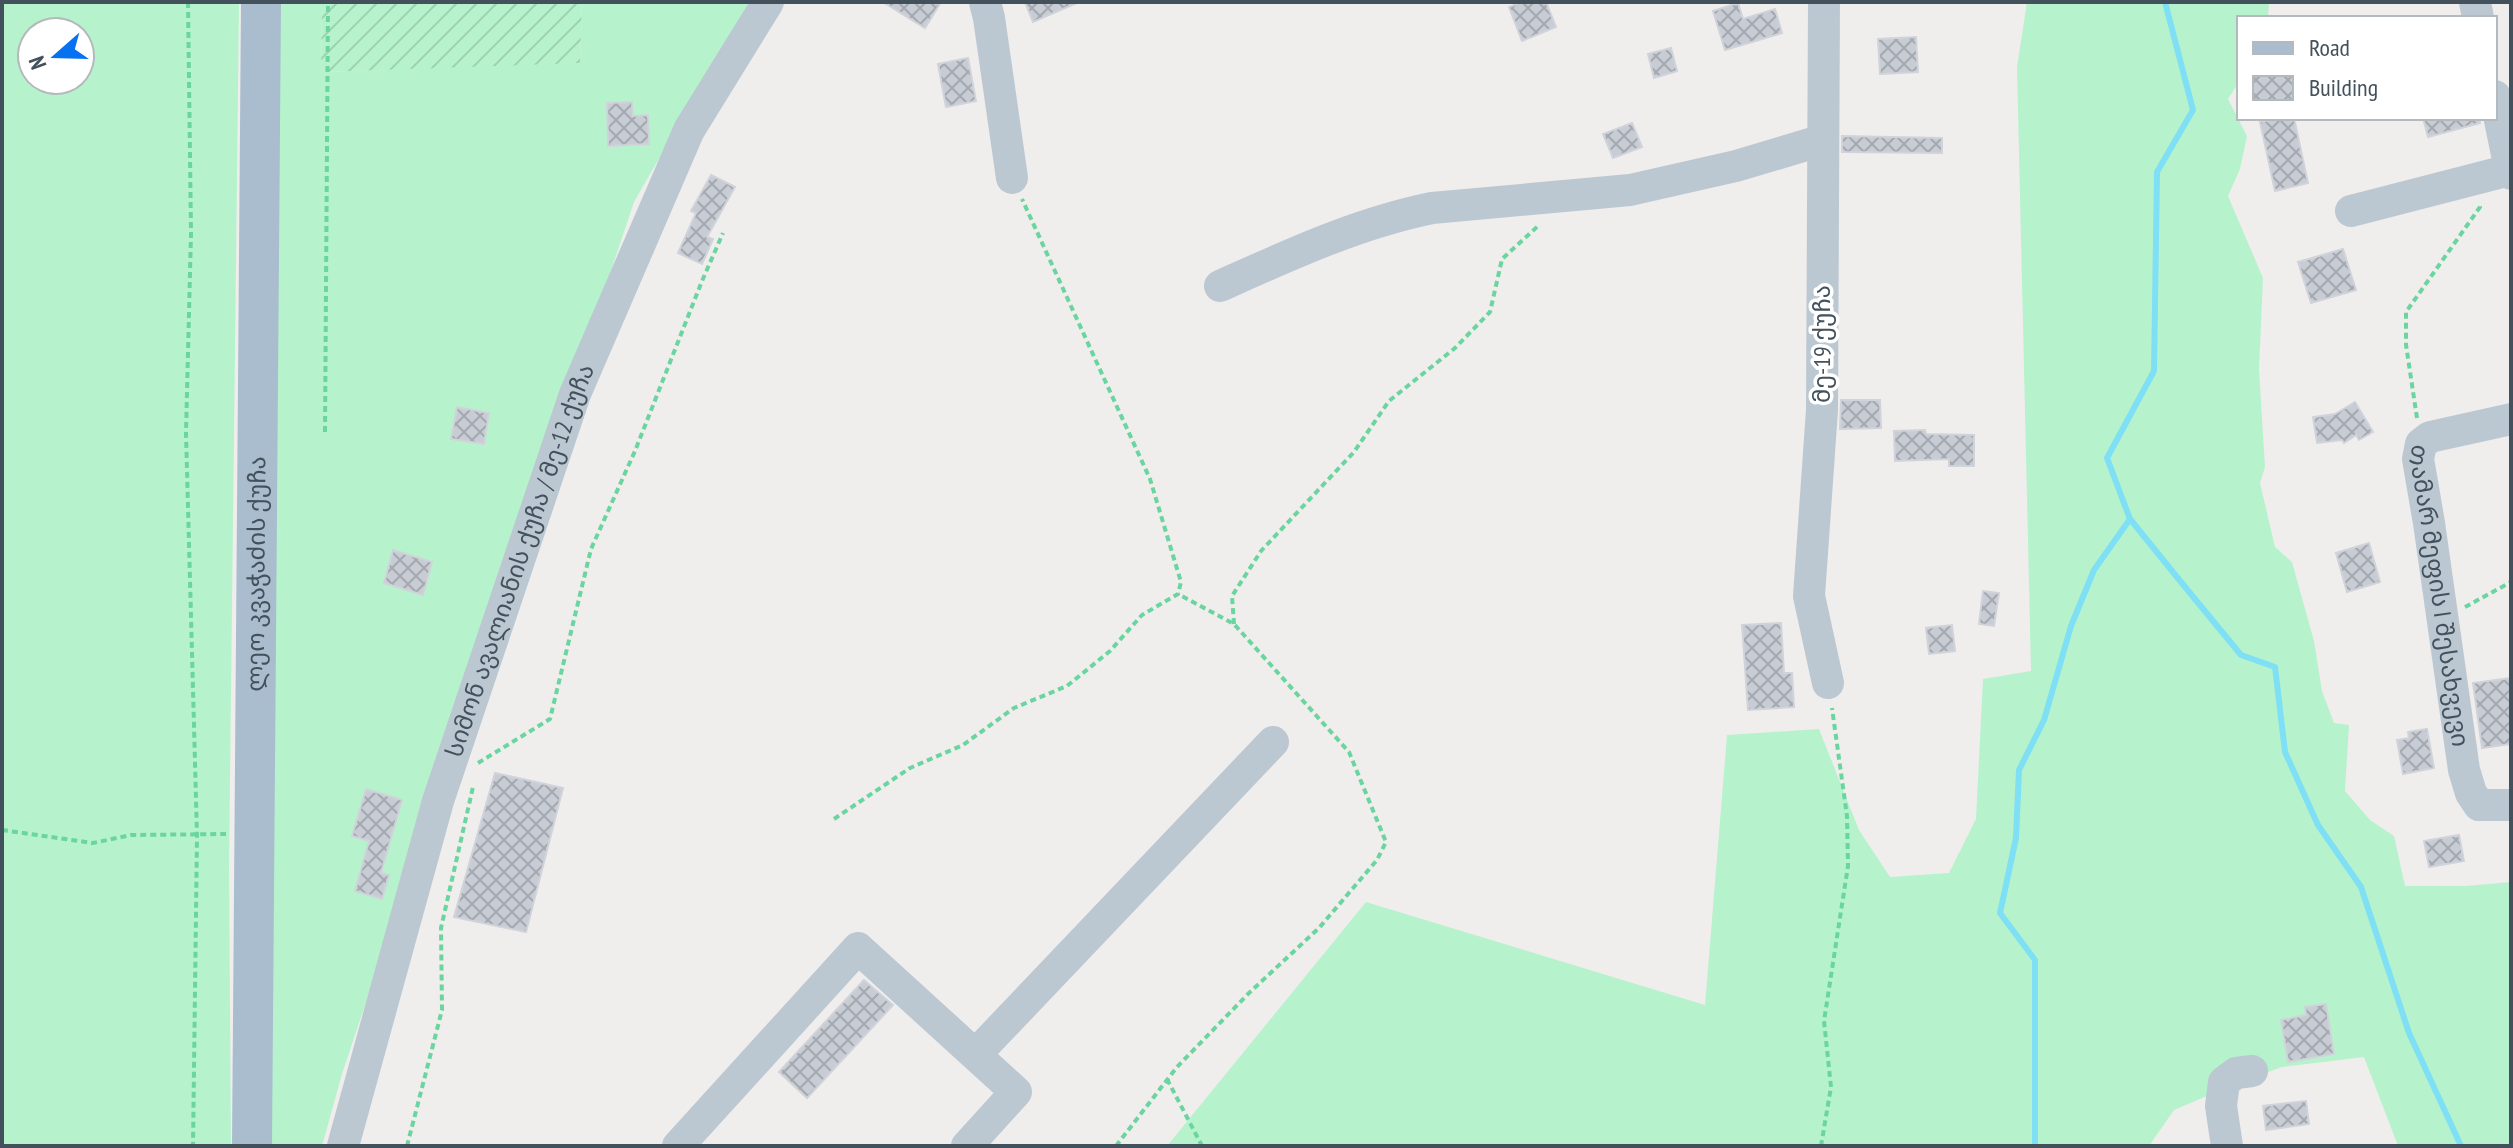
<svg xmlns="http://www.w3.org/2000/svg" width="2513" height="1148" viewBox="0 0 2513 1148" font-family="'PT Sans Narrow','Noto Sans Georgian',sans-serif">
  <defs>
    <pattern id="garden-furrows" width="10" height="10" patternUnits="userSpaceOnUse" patternTransform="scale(2)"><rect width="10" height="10" fill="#b6f3cc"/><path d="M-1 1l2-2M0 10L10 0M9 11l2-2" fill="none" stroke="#9ed2b2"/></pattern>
    <pattern id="building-cross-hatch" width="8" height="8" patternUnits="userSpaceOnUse" patternTransform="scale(2)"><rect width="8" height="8" fill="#c8ccd4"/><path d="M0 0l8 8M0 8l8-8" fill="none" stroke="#a4a8af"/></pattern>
  </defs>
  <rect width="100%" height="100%" fill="#f0eded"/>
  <!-- grass -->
  <g fill="#b6f3cc" fill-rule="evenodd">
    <path d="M2,2H239L229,867L231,1146H2ZM32,32H80V80H32Z"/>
    <polygon points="271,2 322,2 321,72 580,62 582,2 749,2 634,202 342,1074 322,1146 266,1146"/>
    <polygon points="2027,2 2269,2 2268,18 2239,18 2239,82 2228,99 2247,136 2240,169 2228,196 2263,278 2259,369 2265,467 2260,483 2275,547 2292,562 2314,641 2322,691 2334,723 2349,725 2345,791 2370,820 2394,836 2405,886 2466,886 2511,882 2511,1146 2398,1146 2364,1057 2282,1067 2233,1085 2174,1110 2149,1146 1167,1146 1366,902 1705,1005 1727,735 1819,729 1859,830 1890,877 1949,873 1976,819 1983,679 2031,671 2017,67"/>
  </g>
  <!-- garden -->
  <polygon fill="url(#garden-furrows)" points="322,2 582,2 580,63 321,72"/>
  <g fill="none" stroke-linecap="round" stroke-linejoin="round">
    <!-- stream -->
    <g stroke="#7edff5" stroke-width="6">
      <polyline points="2165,2 2193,110 2157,172 2154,371 2107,458 2130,519 2181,582 2241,655 2275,667 2285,752 2318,825 2361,887 2409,1033 2461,1146"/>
      <polyline points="2035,1146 2035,960 2000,913 2016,838 2019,770 2044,720 2071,626 2094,570 2130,519"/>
    </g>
  </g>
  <!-- building -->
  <g fill="url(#building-cross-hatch)" stroke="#d0d3da" stroke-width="2">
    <polygon points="883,2 941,2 925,28"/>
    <polygon points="1025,2 1079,2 1033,22"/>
    <polygon points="1522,2 1546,2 1556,27 1522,41 1509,7"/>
    <polygon points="1738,3 1743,19 1775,9 1782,33 1725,50 1713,11"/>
    <polygon points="1916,37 1918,72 1880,74 1878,39"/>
    <polygon points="1671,48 1677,71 1654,78 1648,54"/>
    <polygon points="968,58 976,101 946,107 938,64"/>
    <polygon points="632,102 633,116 648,115 649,144 608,146 607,103"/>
    <polygon points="2280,118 2294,118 2308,183 2275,191 2260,122"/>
    <polygon points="2423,118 2479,118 2480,123 2428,137"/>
    <polygon points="1632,123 1642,147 1613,158 1603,134"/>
    <polygon points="1842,136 1942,138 1942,153 1842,152"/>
    <polygon points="711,175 735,187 707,237 713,239 702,264 678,253 696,213 691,211"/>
    <polygon points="2343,249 2356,290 2311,303 2298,262"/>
    <polygon points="1841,400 1880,400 1881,428 1840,429"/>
    <polygon points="2355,402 2373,432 2359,440 2356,435 2344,443 2342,440 2317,443 2313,417 2335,414"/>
    <polygon points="457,407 489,413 484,444 451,439"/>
    <polygon points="1925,430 1926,434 1974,435 1974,466 1949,466 1949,459 1895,461 1894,431"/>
    <polygon points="2369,543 2380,582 2347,592 2336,553"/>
    <polygon points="393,550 432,562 423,595 384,583"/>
    <polygon points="1983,591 1999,593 1994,626 1979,624"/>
    <polygon points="1781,623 1784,673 1792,673 1794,707 1748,710 1742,625"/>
    <polygon points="1952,625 1955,651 1929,654 1926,628"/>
    <polygon points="2511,678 2511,744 2482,748 2473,683"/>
    <polygon points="2427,729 2434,768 2403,774 2397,740 2409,738 2408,732"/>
    <polygon points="495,773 563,788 526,932 454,917"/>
    <polygon points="366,789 402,800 381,873 389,875 382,899 355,891 369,841 352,836"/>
    <polygon points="2459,835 2464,861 2429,867 2424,841"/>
    <polygon points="864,980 893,1005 807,1098 779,1072"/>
    <polygon points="2326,1004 2334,1054 2288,1062 2281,1020 2306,1015 2305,1007"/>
    <polygon points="2306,1101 2309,1124 2266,1130 2263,1106"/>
  </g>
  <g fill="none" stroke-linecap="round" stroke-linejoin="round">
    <!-- path -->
    <g stroke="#6ad59e" stroke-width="4" stroke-dasharray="6 4" stroke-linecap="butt">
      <polyline points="188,2 191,233 186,433 197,836 193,1146"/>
      <polyline points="2417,418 2406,345 2406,312 2480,207 2480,203"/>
      <polyline points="325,432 328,2"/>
      <polyline points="2465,607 2511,582"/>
      <polyline points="1234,624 1232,596 1261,551 1354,452 1389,401 1455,348 1490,312 1502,259 1538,226"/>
      <polyline points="478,763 550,719 591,549 635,451 702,281 723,233"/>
      <polyline points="834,819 910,768 963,745 1014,708 1067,686 1110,651 1142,615 1178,594 1181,582 1150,479 1022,199"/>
      <polyline points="2,830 93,843 131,835 226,834"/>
      <polyline points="1167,1079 1202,1146"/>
      <polyline points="407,1146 442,1010 441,928 473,787"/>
      <polyline points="1116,1146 1177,1067 1249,993 1319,928 1377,860 1386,842 1349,752 1234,624 1178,594"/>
      <polyline points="1821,1146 1831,1087 1824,1021 1848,866 1847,816 1832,708"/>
    </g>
    <!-- minor -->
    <g stroke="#bcc8d1" stroke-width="32">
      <polyline points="985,2 989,18 1012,178"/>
      <polyline points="1824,2 1822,410 1809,596 1828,683"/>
      <polyline points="2475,2 2478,18"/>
      <polyline points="2495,96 2511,174"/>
      <polyline points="2351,211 2510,170"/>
      <path d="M1220,286C1289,255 1358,223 1432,208L1630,190L1736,166L1823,140"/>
      <path id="s1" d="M2511,419L2430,437L2421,444L2418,459L2429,523L2464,770L2471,793L2479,805H2511"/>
      <polyline points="976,1054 1273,742"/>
      <path id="s2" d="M343,1146L438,801L575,394L689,130L768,2"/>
      <polyline points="678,1146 858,948 1016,1092 967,1146"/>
      <polyline points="2227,1146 2221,1106 2224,1082 2236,1073 2252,1071"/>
    </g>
    <!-- major -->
    <path stroke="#a9bdcf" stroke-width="40" id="s3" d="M252,1146L261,2"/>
  </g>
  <g text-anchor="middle" stroke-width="7" stroke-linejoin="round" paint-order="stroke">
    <!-- street labels -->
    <g font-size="24" fill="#43515c" stroke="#fff">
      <text transform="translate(1822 344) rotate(-90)" y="8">მე-19 ქუჩა</text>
      <text dy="8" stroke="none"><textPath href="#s2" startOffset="612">სიმონ ავალიანის ქუჩა / მე-12 ქუჩა</textPath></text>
      <text dy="8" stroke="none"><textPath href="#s3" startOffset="572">ლეო კვაჭაძის ქუჩა</textPath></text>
      <text dy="8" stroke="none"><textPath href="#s1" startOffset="248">თამარ მეფის I შესახვევი</textPath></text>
    </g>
  </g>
  <!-- border -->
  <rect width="2513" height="1148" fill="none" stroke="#43515c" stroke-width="8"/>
  <!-- legend -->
  <rect x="2237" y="16" width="260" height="104" fill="#ffffff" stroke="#b4b9be" stroke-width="2"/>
  <rect x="2253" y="42" width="40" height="12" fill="#a9bdcf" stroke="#b4b9be" stroke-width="2"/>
  <text x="2309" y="56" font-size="24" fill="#43515c">Road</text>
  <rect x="2253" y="76" width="40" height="24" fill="url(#building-cross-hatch)" stroke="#b4b9be" stroke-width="2"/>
  <text x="2309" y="96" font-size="24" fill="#43515c">Building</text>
  <!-- north arrow -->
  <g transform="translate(56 56) rotate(250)"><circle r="38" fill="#ffffff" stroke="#b4b9be" stroke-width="2"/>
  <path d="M0-6L14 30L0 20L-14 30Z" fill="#0671f1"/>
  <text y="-12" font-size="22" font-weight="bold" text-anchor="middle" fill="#43515c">N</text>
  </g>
</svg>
